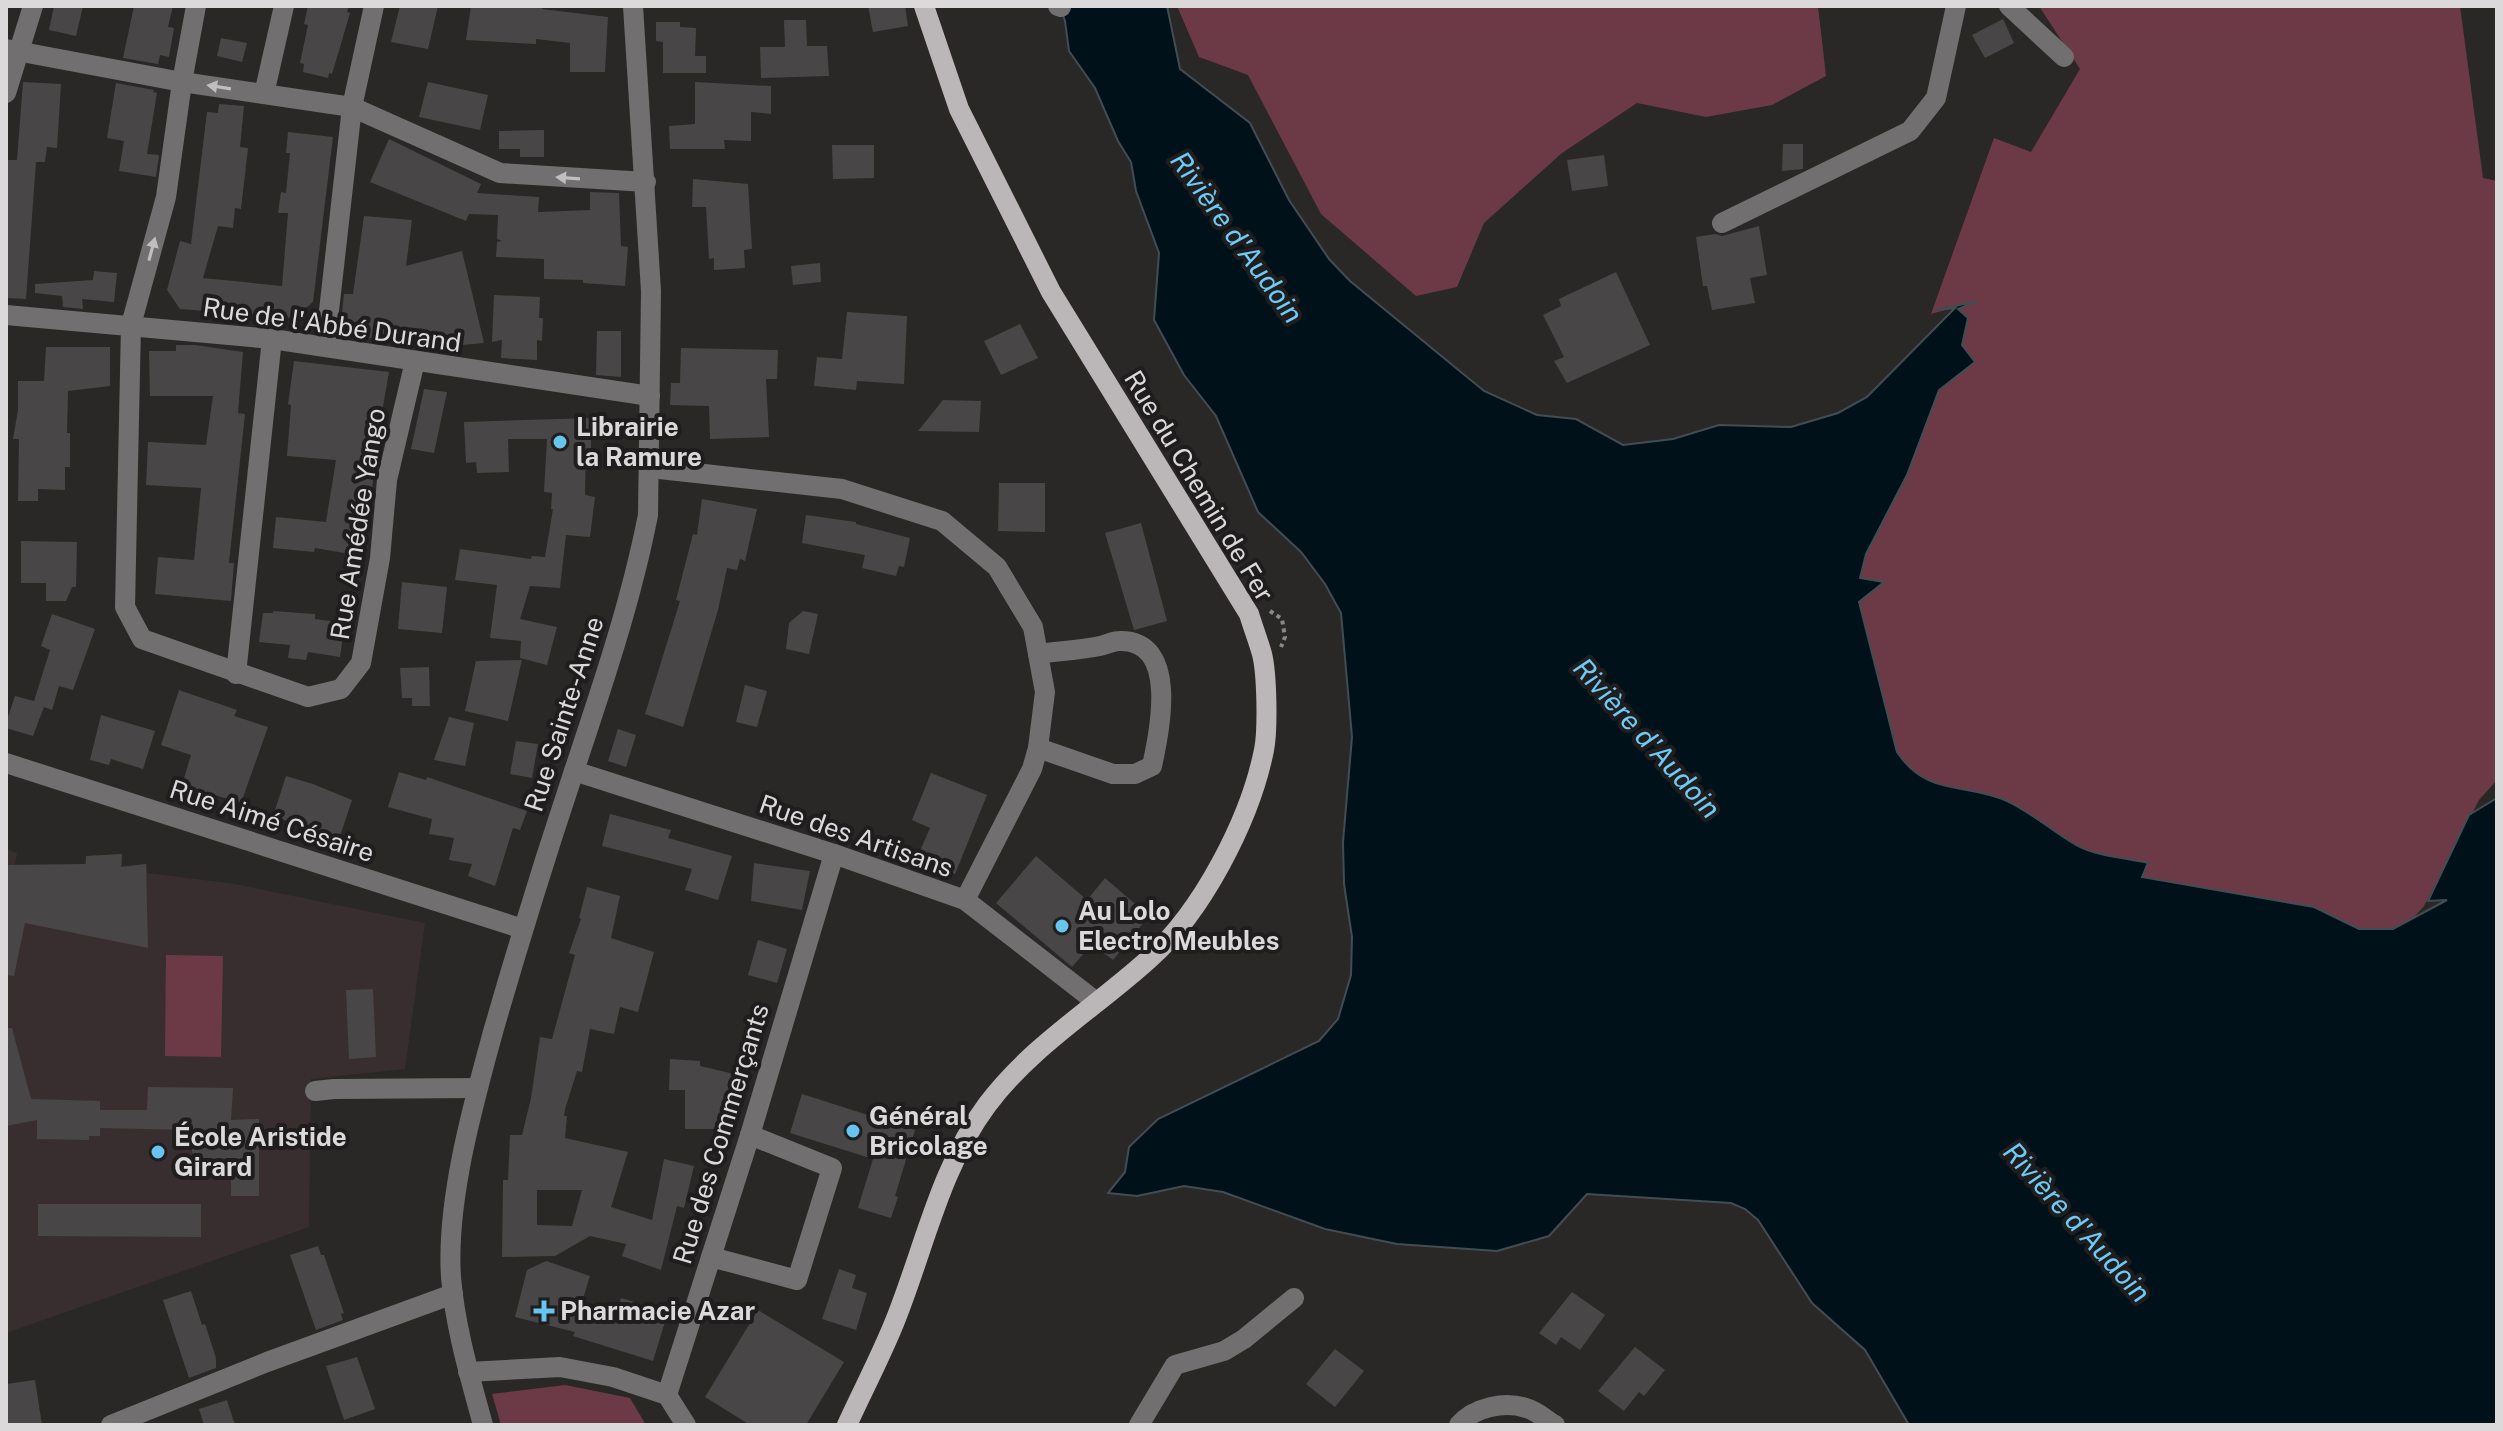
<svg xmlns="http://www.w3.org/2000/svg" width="2503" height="1431" viewBox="0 0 2503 1431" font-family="'Public Sans',sans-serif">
  <rect width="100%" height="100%" fill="#2a2727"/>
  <!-- built -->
  <polygon fill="#382e30" points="6,849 17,853 15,865 85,864 86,856 122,854 122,866 147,864 147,873 235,884 425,923 405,1069 311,1079 309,1227 6,1333"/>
  <!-- green -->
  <g fill="#6c3a47">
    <polygon points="1177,6 1818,6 1826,76 1772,105 1706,117 1637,103 1562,153 1484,223 1457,287 1416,296 1321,214 1248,75 1199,57"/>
    <polygon points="2039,6 2460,6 2483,178 2497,181 2497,780 2479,800 2424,906 2383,952 2123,870 1900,785 1871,713 1858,589 1863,523 1950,369 1952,308 1931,314 1994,138 2031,152 2080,69"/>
    <polygon points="166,955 223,956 221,1057 165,1056"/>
    <polygon points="565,1385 630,1398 646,1425 501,1425 492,1394"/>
  </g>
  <!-- water -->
  <path fill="#01111a" stroke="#424d53" stroke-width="2" d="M1060,6H1167L1180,69L1250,123L1289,200L1329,259L1350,281L1484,391L1537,415L1576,419L1623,445L1673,439L1719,425L1791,427L1838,413L1867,397L1955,308L1937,310L1977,301L1958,309L1968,318L1962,345L1975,362L1939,390L1907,475L1866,554L1860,578L1884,582L1859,602L1897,752C1927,797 1964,782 2007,801C2031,812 2052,831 2076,845C2095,856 2126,858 2148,863L2142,877L2314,907L2359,929H2393L2447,900L2428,901L2469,815L2497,798V1425H1909L1865,1350L1812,1303L1758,1220L1745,1209L1731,1203L1587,1194L1549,1236L1497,1251L1397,1244L1325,1229L1223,1192L1184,1186L1137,1196L1108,1193L1125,1172L1129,1147L1158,1119L1319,1041L1338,1019L1351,975L1352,937L1344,884L1343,842L1352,737L1341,613L1325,584L1301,552L1258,512L1216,416L1184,375L1154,320L1159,253L1136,191L1131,162L1118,141L1095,88L1069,51L1065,21Z"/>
  <!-- building -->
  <g fill="#494647" fill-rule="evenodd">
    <polygon points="54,6 83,6 76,36 49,30"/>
    <polygon points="134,6 173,6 168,27 174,28 169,57 160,55 158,64 123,58"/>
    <polygon points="308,6 349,6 347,12 350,13 338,54 332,74 329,73 328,78 303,72 304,64 300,63 308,25 304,24"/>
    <polygon points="400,6 438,6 428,49 391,42"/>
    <polygon points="471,6 542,6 542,9 608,17 605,72 570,72 570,43 536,39 536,44 466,40"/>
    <polygon points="868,6 905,6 908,26 873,32"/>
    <polygon points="2003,19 2014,43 1985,58 1972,35"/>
    <polygon points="784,20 806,20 807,46 827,46 829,76 761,78 760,47 785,47"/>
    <polygon points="656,22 680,22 680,27 696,28 695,56 706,56 706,73 663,73 663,42 656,41"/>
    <polygon points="221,38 247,43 242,62 217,56"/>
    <polygon points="23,82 61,84 57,148 47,147 45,162 36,162 26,299 6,298 7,160 17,160"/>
    <polygon points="428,82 488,95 480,130 419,117"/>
    <polygon points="695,82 771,86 771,114 751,112 751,141 724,140 725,149 670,149 669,126 695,124"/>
    <polygon points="116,83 154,90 153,92 157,93 147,154 159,155 156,177 119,171 124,141 107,138"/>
    <polygon points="219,104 244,106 240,147 248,148 241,209 235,208 233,228 218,226 203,278 282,286 288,213 278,213 281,192 286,193 290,153 286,153 288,132 333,137 313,302 294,318 180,309 167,290 180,241 191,244 207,112 218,113"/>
    <polygon points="544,130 544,157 520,157 520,149 499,149 499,131"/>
    <polygon points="389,139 481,184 477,193 539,197 538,212 590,210 590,192 619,193 621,246 628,247 625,286 583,283 583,280 544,279 544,259 496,257 497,242 502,241 497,239 498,215 469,214 466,221 370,182"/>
    <polygon points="1783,144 1803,144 1803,169 1782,171"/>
    <polygon points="832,145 874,145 874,178 833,179"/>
    <polygon points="1604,155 1608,186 1572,191 1567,160"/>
    <polygon points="693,179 748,184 752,249 744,250 745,268 714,270 714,258 709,259 706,207 692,207"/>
    <polygon points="364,216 412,220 406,266 462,251 484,343 450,346 449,337 424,342 422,328 366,339 364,332 340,331 344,294 353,294"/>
    <polygon points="1759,226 1767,275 1750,278 1755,303 1712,310 1707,286 1703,286 1696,237 1715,234 1722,236"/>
    <polygon points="820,263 821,282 793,285 791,266"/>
    <polygon points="94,271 117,273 114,302 82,299 83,309 63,307 62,296 35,293 35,284 93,280"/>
    <polygon points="1616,272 1650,345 1567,383 1554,361 1564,357 1543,315 1561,306 1559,299"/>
    <polygon points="494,295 540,297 539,318 543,318 542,341 537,340 537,360 501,358 502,340 492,342"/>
    <polygon points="847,312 907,316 904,384 857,381 856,390 814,386 817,357 842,359"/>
    <polygon points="1020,324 1038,358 1001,375 984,341"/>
    <polygon points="597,331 621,331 621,377 596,375"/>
    <polygon points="176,345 195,345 243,352 238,413 245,414 229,563 234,563 231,601 155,594 158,557 194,560 201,488 146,485 148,442 206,445 213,396 150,396 149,351 176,351"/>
    <polygon points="46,347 110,347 110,386 68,391 67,433 70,433 70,467 65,467 65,490 38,489 38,501 18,501 19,439 13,439 18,410 18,381 44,381"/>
    <polygon points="681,348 778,350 777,379 766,379 769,437 710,439 709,406 670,405 671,383 680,383"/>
    <polygon points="294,361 389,372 382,412 377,411 374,474 367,525 360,524 356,555 315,548 314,552 273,548 276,517 326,522 336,460 287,456 291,405 288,404"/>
    <polygon points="424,389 447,392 434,453 411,449"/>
    <polygon points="943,400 981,401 979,432 918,431"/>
    <polygon points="591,418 591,448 586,448 585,495 595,497 590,537 566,535 560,588 530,586 520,619 557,627 547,665 520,658 521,641 490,638 497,585 455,580 460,549 531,559 532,556 545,557 553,509 551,509 552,493 544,492 547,439 508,439 509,472 477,473 476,462 466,463 464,422"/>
    <polygon points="999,483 1045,483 1045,532 998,531"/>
    <polygon points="702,499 757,509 745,561 740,559 737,570 727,568 718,610 683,727 645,714 680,601 676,600 693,534 697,535"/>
    <polygon points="806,515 856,522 856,524 910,538 904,567 899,566 896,576 862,568 865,555 802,543"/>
    <polygon points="1141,523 1167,621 1134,630 1105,533"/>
    <polygon points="21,541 77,542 76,587 72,587 66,601 46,601 46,583 21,583"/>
    <polygon points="402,582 447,587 442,633 398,629"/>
    <polygon points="273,611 315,614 315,619 345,623 340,657 308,652 306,660 288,658 290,645 259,642 263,613 273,613"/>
    <polygon points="803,611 818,614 809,654 786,649 789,623"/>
    <polygon points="52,614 95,629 73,690 59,686 52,710 44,707 33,736 6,728 6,723 15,696 34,701 50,650 41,646"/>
    <polygon points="522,660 508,721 465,711 476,661"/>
    <polygon points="429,667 430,706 412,706 412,698 402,698 400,668"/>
    <polygon points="745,685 767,691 757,727 736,722"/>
    <polygon points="179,690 237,710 234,716 268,727 241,803 182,785 191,755 161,745"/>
    <polygon points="101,715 155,731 143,769 111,759 109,765 90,760"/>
    <polygon points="449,717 474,723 465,766 434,760"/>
    <polygon points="618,729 636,735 626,767 608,761"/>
    <polygon points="516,741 538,744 532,778 510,774"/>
    <polygon points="399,772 426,780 427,777 527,811 520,830 513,828 495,886 468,876 472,864 449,860 454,838 429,834 432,819 388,807"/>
    <polygon points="931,773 987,795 955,874 917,858 930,828 912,820"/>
    <polygon points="286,776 313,784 352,800 339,839 273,816"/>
    <polygon points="610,814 671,830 668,838 732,856 718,900 685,890 692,869 602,846"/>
    <polygon points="122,854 121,867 146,864 148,948 25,923 14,976 6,975 6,865 86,864 86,856"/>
    <polygon points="1036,856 1087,900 1105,878 1149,916 1113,960 1092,944 1072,967 996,903"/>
    <polygon points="754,863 810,871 802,910 751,901"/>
    <path d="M587,887L620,896L611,938L654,952L638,1012L620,1007L614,1034L590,1029L582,1072L577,1071L565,1109L564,1116H567L565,1138L628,1152L611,1207L652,1220L664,1159L694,1166L684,1208L677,1206L661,1270L622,1256L626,1244L590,1236L555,1256L502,1257L503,1180H508L510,1135H522L531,1098L540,1037L552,1039L575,955L569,953L581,919L579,918ZM537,1190H582L572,1226L537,1225Z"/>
    <polygon points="758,940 787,949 777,983 748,975"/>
    <polygon points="373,989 376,1057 349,1059 346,990"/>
    <polygon points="6,1028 12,1028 31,1099 100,1101 100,1110 147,1110 148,1087 233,1088 231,1120 259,1119 259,1196 231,1196 231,1159 192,1159 192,1130 100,1128 100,1136 89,1136 89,1140 37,1139 37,1120 6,1126"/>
    <polygon points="670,1059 700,1061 700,1066 743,1076 738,1097 731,1096 730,1129 685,1129 685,1090 669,1090"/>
    <polygon points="802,1094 915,1130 895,1196 898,1197 891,1218 858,1208 873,1159 790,1133"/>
    <polygon points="38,1204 201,1204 201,1237 38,1236"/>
    <polygon points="318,1246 321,1255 324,1255 344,1313 341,1314 343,1320 316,1330 290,1255"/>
    <polygon points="546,1261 590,1276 582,1302 617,1312 621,1298 668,1312 653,1361 573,1336 575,1332 515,1317 527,1270"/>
    <polygon points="839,1269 856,1275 852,1288 867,1293 856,1330 822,1319"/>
    <polygon points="191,1291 202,1325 205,1324 216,1358 216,1368 189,1378 163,1300"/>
    <polygon points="1572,1292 1605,1315 1580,1350 1561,1337 1556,1345 1539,1333"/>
    <polygon points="758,1310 844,1362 806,1425 750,1425 705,1397"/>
    <polygon points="1635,1347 1665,1370 1644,1396 1639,1392 1624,1411 1598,1391"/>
    <polygon points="1335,1349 1364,1371 1335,1407 1306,1384"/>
    <polygon points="357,1357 375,1409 344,1420 326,1366"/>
    <polygon points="35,1380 42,1425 6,1425 6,1384"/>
    <polygon points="227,1400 235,1425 204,1425 199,1409"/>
  </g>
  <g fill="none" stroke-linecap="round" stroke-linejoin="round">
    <!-- path -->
    <polyline stroke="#8b8888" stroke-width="4" stroke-dasharray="4 4" stroke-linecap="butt" points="1270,611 1282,619 1285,637 1281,647"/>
    <!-- minor -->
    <g stroke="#716f70" stroke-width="20">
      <polyline points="196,6 182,82 166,197 131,325 125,607 142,639 308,697 341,689 361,663 380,558 387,480 415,361"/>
      <polyline points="1058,6 1061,7"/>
      <polyline points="2009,6 2064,57"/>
      <polyline points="6,49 182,82 352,107 500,173 646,182"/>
      <polyline points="6,93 33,6"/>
      <polyline points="264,94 284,6"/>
      <polyline points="1722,223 1910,131 1936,98 1956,6"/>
      <polyline points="6,315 272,339 650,396"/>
      <polyline points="325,346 352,107 374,6"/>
      <polyline points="650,468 842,489 942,521 997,567 1033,627 1045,692 1038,748 1032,769 965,900"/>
      <path d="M1038,654C1059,651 1080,650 1100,646C1106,645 1113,641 1119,641C1179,639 1160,730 1152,766L1135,774H1113L1038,748"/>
      <polyline points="236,674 272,339"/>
      <polyline points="6,763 523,929"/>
      <polyline points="574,771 834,854 965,900 1095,1001"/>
      <polyline points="315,1091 334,1089 477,1088"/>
      <polyline points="711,1257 797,1280 832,1168 750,1135"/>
      <polyline points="468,1372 560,1367 613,1377 667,1395"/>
      <polyline points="111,1425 267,1362 453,1294"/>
      <path d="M483,1425C470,1377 455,1327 451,1277C446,1201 473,1105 493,1032C518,945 545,858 574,771C602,687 631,602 648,515L651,291L633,6"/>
      <polyline points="686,1425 667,1395 750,1135 834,854"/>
      <polyline points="1139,1425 1175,1365 1224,1351 1244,1339 1294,1298"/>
      <path d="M1459,1425C1474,1407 1505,1401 1526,1408C1536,1410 1546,1420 1555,1425"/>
    </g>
    <!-- major -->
    <path stroke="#bbb7b8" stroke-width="20" d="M847,1425C863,1390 881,1356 895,1321C924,1249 940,1168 987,1105C1031,1046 1095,1008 1149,959C1202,912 1250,820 1264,750C1268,730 1267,674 1262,654C1258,640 1253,627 1249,614L1051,292L959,109L924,6"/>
  </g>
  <!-- one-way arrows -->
  <defs><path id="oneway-solid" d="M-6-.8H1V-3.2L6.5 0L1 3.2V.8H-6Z" transform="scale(2)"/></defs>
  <g fill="#c0bebf">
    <use href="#oneway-solid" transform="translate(219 87) rotate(-171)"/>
    <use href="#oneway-solid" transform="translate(568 178) rotate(-176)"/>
    <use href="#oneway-solid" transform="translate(152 249) rotate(-75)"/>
  </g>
  <!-- markers -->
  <g fill="#66c4ef" stroke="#201d1e" stroke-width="3">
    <circle cx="560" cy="442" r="8"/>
    <circle cx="1062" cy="926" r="8"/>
    <circle cx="853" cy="1131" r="8"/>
    <circle cx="158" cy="1152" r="8"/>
    <path d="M540 1299h8v8h8v8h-8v8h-8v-8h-8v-8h8z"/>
  </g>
  <g text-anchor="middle" stroke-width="8" stroke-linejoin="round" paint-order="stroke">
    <!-- street labels -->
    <g font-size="26" fill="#dbd9d9" stroke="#201d1e">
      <text transform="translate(332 325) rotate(8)" y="9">Rue de l'Abbé Durand</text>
      <text transform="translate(1199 486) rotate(59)" y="9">Rue du Chemin de Fer</text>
      <text transform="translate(358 524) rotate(-81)" y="9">Rue Amédée Yango</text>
      <text transform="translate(564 714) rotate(-72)" y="9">Rue Sainte-Anne</text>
      <text transform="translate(272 821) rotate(18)" y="9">Rue Aimé Césaire</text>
      <text transform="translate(856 836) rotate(19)" y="9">Rue des Artisans</text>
      <text transform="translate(721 1134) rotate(-73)" y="9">Rue des Commerçants</text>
    </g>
    <!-- poi labels -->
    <g font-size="26" font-weight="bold" fill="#dbd9d9" stroke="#201d1e" text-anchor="start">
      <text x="576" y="436">Librairie<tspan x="576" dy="30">la Ramure</tspan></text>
      <text x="1078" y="920">Au Lolo<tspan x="1078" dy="30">Electro Meubles</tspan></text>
      <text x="869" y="1125">Général<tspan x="869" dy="30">Bricolage</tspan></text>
      <text x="174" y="1146">École Aristide<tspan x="174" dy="30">Girard</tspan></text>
      <text x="560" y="1320">Pharmacie Azar</text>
    </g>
    <!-- water labels -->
    <g font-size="28" font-style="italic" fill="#6cccf7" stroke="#201d1e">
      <text transform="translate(1237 237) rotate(54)" y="10">Rivière d'Audoin</text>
      <text transform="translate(1647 738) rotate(48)" y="10">Rivière d'Audoin</text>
      <text transform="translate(2077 1222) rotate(48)" y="10">Rivière d'Audoin</text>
    </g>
  </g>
  <!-- border -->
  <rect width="2503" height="1431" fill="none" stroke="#dbd9d9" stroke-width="16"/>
</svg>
